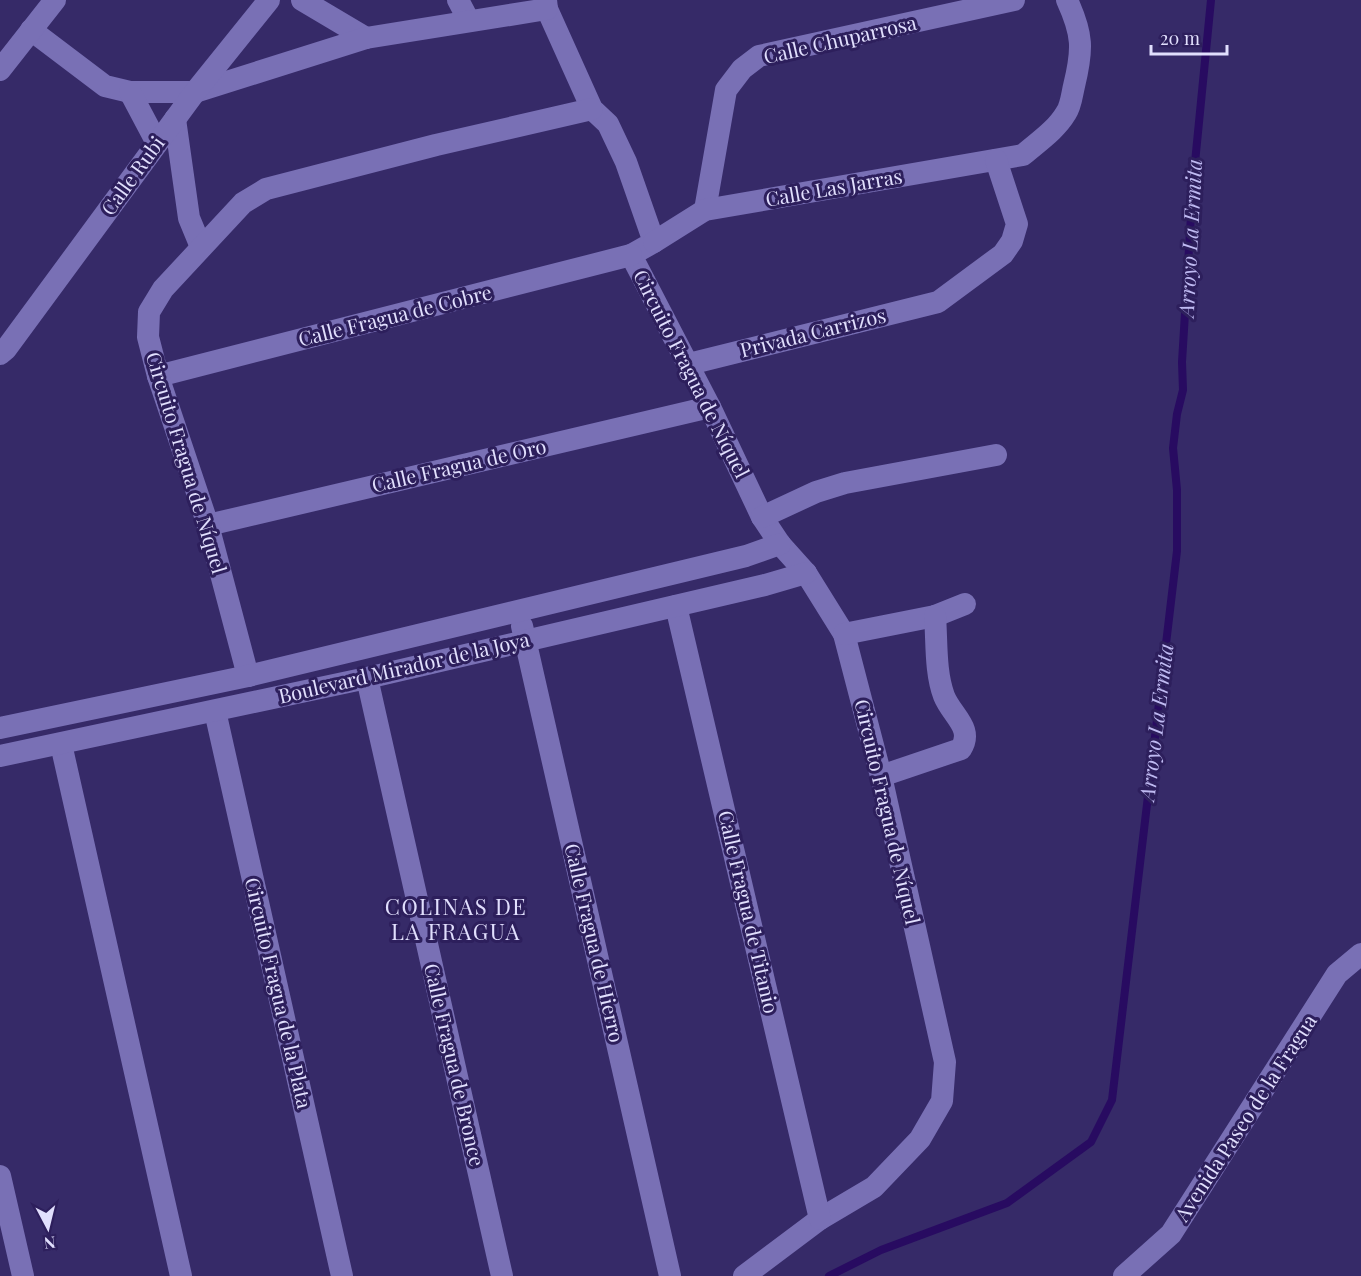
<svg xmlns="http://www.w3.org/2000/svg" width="1361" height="1276" viewBox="0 0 1361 1276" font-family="'Playfair Display',serif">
  <rect width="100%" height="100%" fill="#362a68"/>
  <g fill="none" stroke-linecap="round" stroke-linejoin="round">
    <!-- stream -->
    <polyline stroke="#280b61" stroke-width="8" points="829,1276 881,1250 1007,1203 1091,1142 1112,1100 1177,551 1177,490 1173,448 1177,414 1183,390 1182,362 1193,183 1211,0"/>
    <!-- minor -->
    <g stroke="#7970b5" stroke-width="22">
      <polyline points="302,0 366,38"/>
      <polyline points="458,0 469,21"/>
      <polyline points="546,0 547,9 592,109 608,124 626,162 654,242 631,255 710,407 762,517 780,544 806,573 844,634 881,776 945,1062 942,1101 920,1139 874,1187 820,1219 744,1276"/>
      <polyline points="31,30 105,86 130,92 195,92 366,38 547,9"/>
      <polyline points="0,70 55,0"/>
      <polyline points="130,92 157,143"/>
      <polyline points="175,119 189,218 201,247"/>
      <polyline points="705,210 726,90 742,69 759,56 1014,0"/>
      <path d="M654,242L705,210L1023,155C1038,142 1056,130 1066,113C1071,106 1072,94 1074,86C1083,49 1083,35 1067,0"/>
      <polyline points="0,354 6,349 195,92 269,0"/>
      <polyline points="689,364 938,302 1003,254 1012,241 1017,224 996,160"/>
      <polyline points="158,376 631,255"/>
      <polyline points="762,517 816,492 845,483 996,455"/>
      <polyline points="208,525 710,407"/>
      <polyline points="676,606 820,1219"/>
      <polyline points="522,626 670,1276"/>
      <polyline points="844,634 935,616 965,604"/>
      <polyline points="248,676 208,525 158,376 148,337 149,312 163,289 243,203 266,189 436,145 592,109"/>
      <polyline points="367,678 502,1276"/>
      <polyline points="215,711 342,1276"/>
      <polyline points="0,728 248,676 746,556 780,544"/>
      <polyline points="61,744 181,1276"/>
      <polyline points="0,756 367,678 765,585 806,573"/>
      <path d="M881,776L961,749C974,728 952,716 944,696C935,672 937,642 935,616"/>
      <polyline points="0,1176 23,1276"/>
      <polyline points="1124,1276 1171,1234 1337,974 1361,954"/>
    </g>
  </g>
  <g text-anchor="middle" stroke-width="6" stroke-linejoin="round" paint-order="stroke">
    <!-- street labels -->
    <g font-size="20" fill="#e1dffd" stroke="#2d1f5c">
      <text transform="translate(840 40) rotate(-13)" y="7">Calle Chuparrosa</text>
      <text transform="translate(133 176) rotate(-54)" y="7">Calle Rubi</text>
      <text transform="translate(834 188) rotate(-10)" y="7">Calle Las Jarras</text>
      <text transform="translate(395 316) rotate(-14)" y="7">Calle Fragua de Cobre</text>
      <text transform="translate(813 333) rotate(-14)" y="7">Privada Carrizos</text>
      <text transform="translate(691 374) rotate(63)" y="7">Circuito Fragua de Níquel</text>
      <text transform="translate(186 463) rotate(73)" y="7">Circuito Fragua de Níquel</text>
      <text transform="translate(459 466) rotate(-13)" y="7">Calle Fragua de Oro</text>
      <text transform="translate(404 668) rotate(-13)" y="7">Boulevard Mirador de la Joya</text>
      <text transform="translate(887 812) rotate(77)" y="7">Circuito Fragua de Níquel</text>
      <text transform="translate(748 912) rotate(77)" y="7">Calle Fragua de Titanio</text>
      <text transform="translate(594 943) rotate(77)" y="7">Calle Fragua de Hierro</text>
      <text transform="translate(278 993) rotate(77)" y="7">Circuito Fragua de la Plata</text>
      <text transform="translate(454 1065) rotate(77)" y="7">Calle Fragua de Bronce</text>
      <text transform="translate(1246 1118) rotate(-57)" y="7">Avenida Paseo de la Fragua</text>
    </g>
    <!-- water labels -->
    <g font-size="21" font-style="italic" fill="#bfbaf2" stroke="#2d1f5c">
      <text transform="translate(1191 238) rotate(-87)" y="7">Arroyo La Ermita</text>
      <text transform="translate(1157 722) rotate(-83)" y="7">Arroyo La Ermita</text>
    </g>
    <!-- quarter labels -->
    <g font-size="22" letter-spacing="1.5" fill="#e1dffd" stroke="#2d1f5c">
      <text x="456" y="915">COLINAS DE<tspan x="456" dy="25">LA FRAGUA</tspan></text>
    </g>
  </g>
  <!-- north arrow -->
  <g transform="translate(48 1228) rotate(173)" stroke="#2d1f5c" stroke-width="4.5" paint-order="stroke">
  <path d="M0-4.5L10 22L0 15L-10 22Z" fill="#e1dffd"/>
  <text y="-9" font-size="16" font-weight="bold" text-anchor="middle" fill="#e1dffd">N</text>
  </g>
  <!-- scale -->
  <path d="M1151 45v9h76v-9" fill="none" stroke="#e1dffd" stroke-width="3"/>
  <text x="1160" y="45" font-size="18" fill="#e1dffd" stroke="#2d1f5c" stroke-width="4.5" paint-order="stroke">20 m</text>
</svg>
